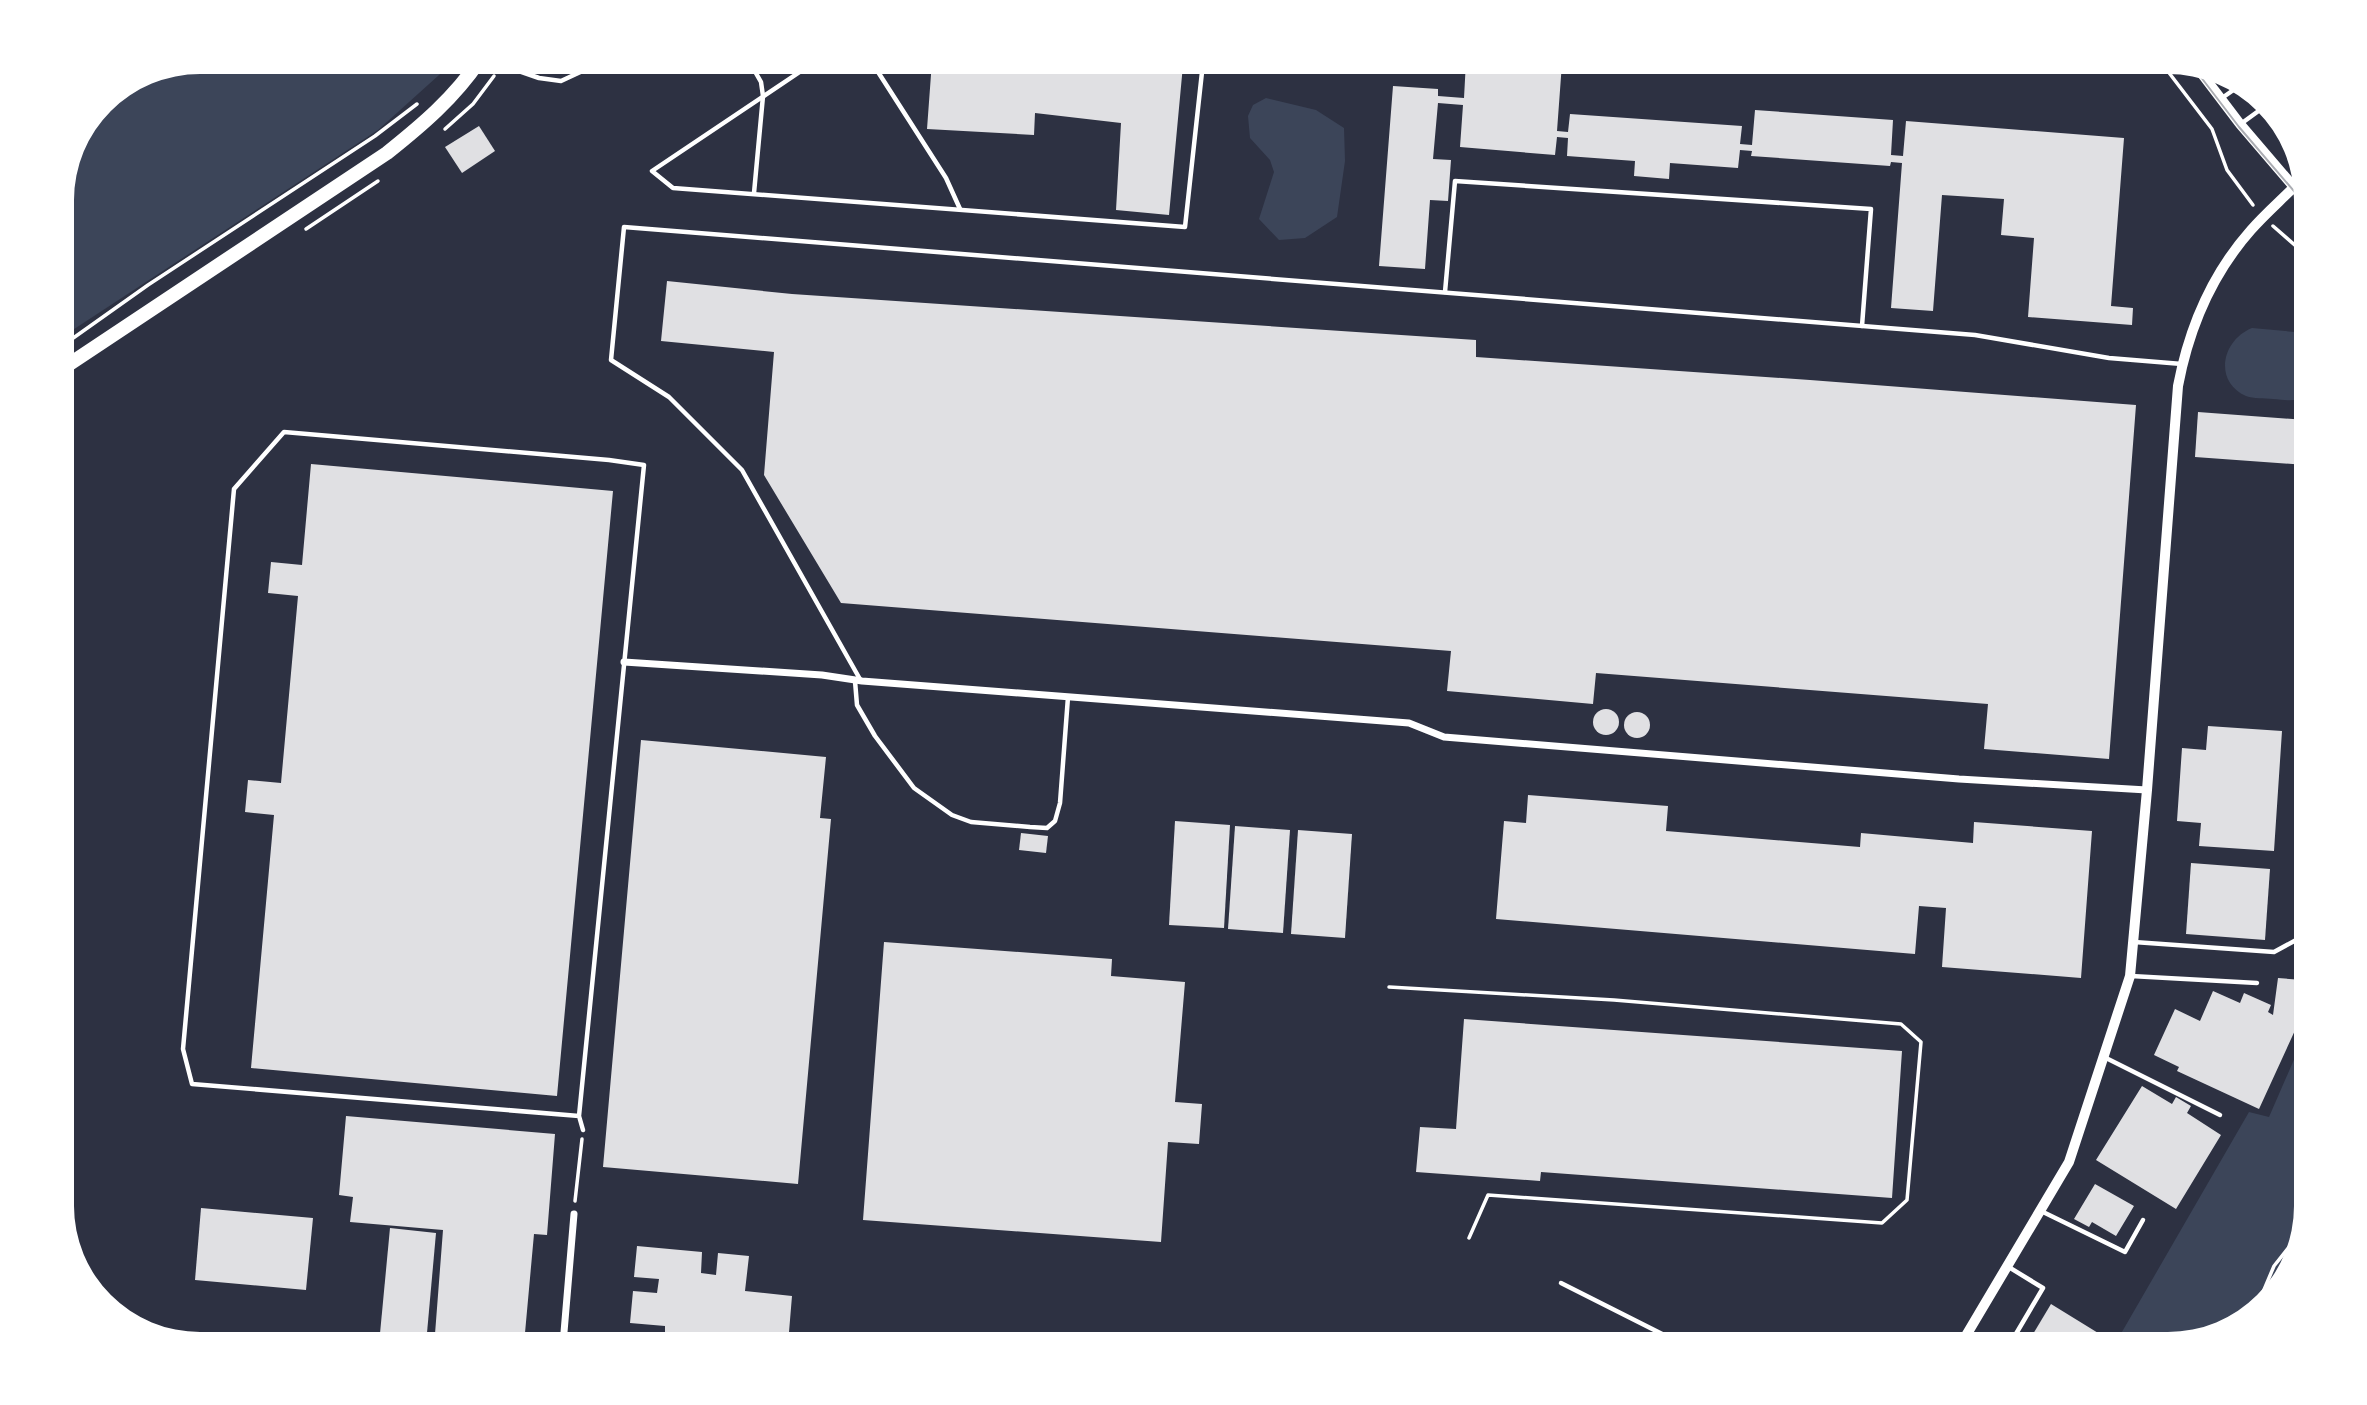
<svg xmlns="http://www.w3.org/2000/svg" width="2367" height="1405" viewBox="0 0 2367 1405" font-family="'Archivo Narrow',sans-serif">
  <rect width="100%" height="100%" fill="#2d3142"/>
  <!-- green -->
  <g fill="#3c4559">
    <polygon points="199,61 451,61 449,66 378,130 62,337 62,191 75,139 102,101 147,72"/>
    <polygon points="1266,98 1316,110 1344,128 1345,161 1337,217 1305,238 1279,240 1259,219 1274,172 1270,160 1250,138 1248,116 1253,105"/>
    <path d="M2252,328L2306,333V397C2294,402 2285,400 2273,399C2264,398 2254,399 2246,396C2213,381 2222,340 2252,328Z"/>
    <polygon points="2306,1032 2306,1206 2287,1275 2236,1325 2168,1344 2115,1344 2249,1112 2269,1117"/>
  </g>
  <!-- building -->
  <g fill="#e0e0e3">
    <polygon points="932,61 1137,61 1183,65 1169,215 1116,210 1121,123 1035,113 1034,135 927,129"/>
    <polygon points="1466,61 1562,63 1557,131 1568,132 1570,114 1742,126 1740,144 1752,145 1755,110 1893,120 1891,155 1903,156 1906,121 2124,138 2111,306 2133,308 2132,325 2028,317 2034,238 2001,235 2004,199 1942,195 1933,311 1891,308 1902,163 1891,162 1890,166 1751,156 1752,151 1740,150 1738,168 1670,163 1669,179 1634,176 1635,161 1567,156 1568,138 1557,137 1555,155 1460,147 1463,105 1438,103 1433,159 1451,160 1448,201 1430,200 1425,269 1379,266 1393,86 1438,89 1438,96 1464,98"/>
    <polygon points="1759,61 1788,61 1767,74"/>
    <polygon points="479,126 495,151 462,173 445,147"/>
    <polygon points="667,281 792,294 1476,340 1476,357 1810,380 2136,405 2109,759 1984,749 1988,704 1596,673 1593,704 1447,691 1451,651 841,603 764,475 774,352 661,341"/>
    <polygon points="2198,412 2306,420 2306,465 2195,457"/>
    <polygon points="311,464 613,491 557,1096 251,1068 274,815 245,812 248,780 281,783 298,596 268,593 271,562 302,565"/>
    <circle cx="1606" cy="722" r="13"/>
    <circle cx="1637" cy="725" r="13"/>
    <polygon points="2208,726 2282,731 2274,851 2199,846 2201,823 2177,821 2182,748 2206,750"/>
    <polygon points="641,740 826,757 820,818 831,819 798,1184 603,1167"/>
    <polygon points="1528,795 1668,806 1666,831 1860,847 1861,833 1973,843 1974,822 2092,831 2081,978 1942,967 1946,908 1919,906 1915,954 1496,919 1504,821 1526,823"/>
    <polygon points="1175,821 1230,825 1224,928 1169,925"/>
    <polygon points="1235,826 1290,830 1283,933 1228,929"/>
    <polygon points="1298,830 1352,834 1345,938 1291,934"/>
    <polygon points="1021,833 1048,836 1046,853 1019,850"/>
    <polygon points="2191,863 2270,869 2265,940 2186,934"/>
    <polygon points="884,942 1112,959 1111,976 1185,982 1175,1102 1202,1104 1199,1144 1168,1142 1161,1242 863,1220"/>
    <polygon points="2278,978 2302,980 2297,1026 2259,1109 2177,1071 2179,1067 2154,1055 2175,1009 2200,1021 2213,991 2240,1003 2244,993 2271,1005 2268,1012 2273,1015"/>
    <polygon points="1464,1019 1902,1051 1892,1198 1541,1172 1540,1181 1416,1172 1420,1127 1456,1129"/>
    <polygon points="2142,1086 2172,1104 2176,1097 2191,1106 2187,1113 2221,1135 2176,1209 2096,1160"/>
    <polygon points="346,1116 555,1134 547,1235 534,1234 524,1344 477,1344 477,1338 435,1334 443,1230 350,1222 353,1197 339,1195"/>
    <polygon points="2095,1184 2134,1206 2116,1236 2092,1222 2089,1227 2074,1219"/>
    <polygon points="201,1208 313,1218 306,1290 195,1280"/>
    <polygon points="390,1228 436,1233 426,1344 379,1344"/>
    <polygon points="637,1246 702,1252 701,1273 716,1275 718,1253 749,1256 745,1291 792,1296 788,1344 673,1344 673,1334 665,1334 665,1326 630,1323 633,1291 657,1293 659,1279 634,1277"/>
    <polygon points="2051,1304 2103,1336 2098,1344 2027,1344"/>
  </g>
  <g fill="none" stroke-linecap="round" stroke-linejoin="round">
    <!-- path -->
    <g stroke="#fff" stroke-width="3.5">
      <polyline points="2160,61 2212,129 2227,170 2253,205"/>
      <polyline points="2269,118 2292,146"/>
      <polyline points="445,129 473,104 494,76"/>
      <polyline points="2273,226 2305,254"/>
      <polyline points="306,229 378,181"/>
      <polyline points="62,346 148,285 375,136 417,104"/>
      <polyline points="1389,987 1614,1000 1901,1024 1921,1042 1907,1200 1882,1223 1488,1195 1469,1238"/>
      <polyline points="575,1201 582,1139"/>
      <polyline points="2258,1304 2274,1266 2297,1237"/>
    </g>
    <!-- service -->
    <g stroke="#fff" stroke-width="4.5">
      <polyline points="490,61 539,78 561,81 604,61"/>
      <polyline points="749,61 761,82 763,96 754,193"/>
      <polyline points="816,61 652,171 673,188 1185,227 1202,72 1199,61"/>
      <polyline points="871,61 946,178 960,209"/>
      <polyline points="2222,98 2242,84"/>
      <polyline points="2242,123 2264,107"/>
      <polyline points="2294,187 2303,182"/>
      <polyline points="1445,292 1455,181 1871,209 1862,326"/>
      <polyline points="855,681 857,705 875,736 914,788 952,815 971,822 1030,827 1047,828 1055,821 1060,803 1068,697"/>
      <polyline points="861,681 742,470 669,397 611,360 624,227 1975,335 2109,358 2182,364"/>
      <polyline points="2134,942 2274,952 2298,939 2306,838"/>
      <polyline points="2131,976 2257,983"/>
      <polyline points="2104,1057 2220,1115"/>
      <polyline points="579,1116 192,1084 183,1049 234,489 284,432 609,460 644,465 579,1116 583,1130"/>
      <polyline points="2041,1211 2125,1252 2143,1220"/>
      <polyline points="2007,1266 2043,1288 2010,1344"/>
      <polyline points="1561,1283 1682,1344"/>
    </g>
    <!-- minor -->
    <g stroke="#fff" stroke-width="7">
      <polyline points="624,662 822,675 862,681 1409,723 1444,737 1959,779 2147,790"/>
      <polyline points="563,1344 574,1214"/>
    </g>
    <!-- tertiary -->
    <g stroke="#fff" stroke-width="10">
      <polyline points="2199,70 2240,124 2305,200"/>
      <path d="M1961,1344L2069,1162L2130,976L2147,790L2178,386C2189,328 2212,274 2251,230C2264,215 2279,202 2293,188"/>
    </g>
    <!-- primary -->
    <path stroke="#fff" stroke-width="14" d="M62,369L387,153C422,125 454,98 479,61"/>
    <!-- tram -->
    <polyline stroke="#abadb3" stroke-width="2" points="2194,68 2239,127 2305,204"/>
  </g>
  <!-- crop -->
  <path d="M0 0H2367V1405H0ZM200 74H2168A126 126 0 0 1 2294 200V1206A126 126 0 0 1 2168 1332H200A126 126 0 0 1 74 1206V200A126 126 0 0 1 200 74Z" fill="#fff" fill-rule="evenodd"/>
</svg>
